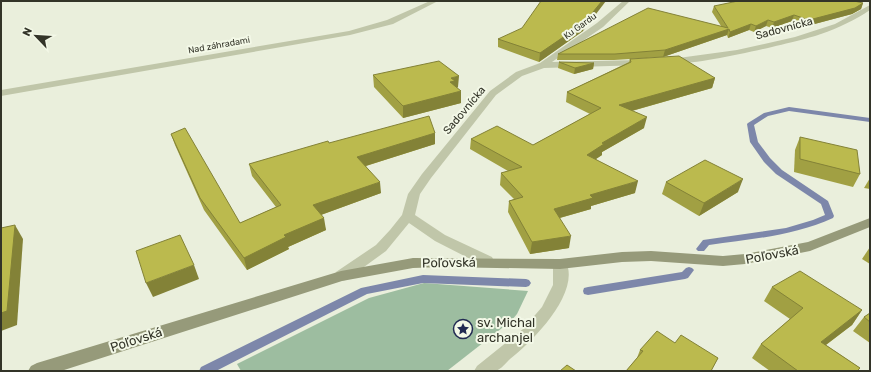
<svg xmlns="http://www.w3.org/2000/svg" width="871" height="372" viewBox="0 0 871 372" font-family="Rubik,sans-serif">
  <rect width="100%" height="100%" fill="#eaefdc"/>
  <!-- green -->
  <polygon fill="#9dbda0" points="424,283 528,291 517,314 511,321 447,371 241,371 237,364 369,298"/>
  <g fill="none" stroke-linecap="round" stroke-linejoin="round">
    <!-- stream -->
    <g fill="#7d87aa" fill-rule="evenodd">
      <path d="M789,107L870,118V122L789,111L768,116L754,125L758,142L770,158L782,170L828,201L834,216L833,218C793,236 751,239 709,245L704,251H698L696,249L703,240L786,228L813,220L825,215L821,204L776,174L764,162L750,142L747,124L748,123L764,113Z"/>
      <polygon points="689,267 692,268 694,270 688,278 685,279 588,295 584,294 583,291 584,288 588,287 682,272 686,268"/>
      <polygon points="423,275 526,279 529,280 531,283 529,286 526,287 423,283 367,294 216,371 199,371 201,367 361,288"/>
    </g>
    <!-- street -->
    <g fill="#c0c6a9" fill-rule="evenodd">
      <polygon points="430,1 438,1 393,24 350,35 1,96 1,90 349,31 387,20"/>
      <polygon points="623,1 630,1 603,27 552,62 640,60 643,61 644,63 643,65 544,68 522,76 496,95 431,178 420,194 415,215 445,235 492,257 494,261 492,265 487,266 482,265 435,241 409,223 386,251 346,280 341,281 336,280 334,276 336,272 376,245 390,230 402,215 408,194 422,174 490,91 516,72 540,63 597,23"/>
      <path d="M870,5V10C855,20 838,28 821,34C802,41 676,71 667,62L671,59L737,50L795,37L835,24Z"/>
      <path d="M560,259L565,260C583,291 532,342 510,359C506,363 501,369 496,371C490,372 480,371 474,371L477,366L523,329L542,307L553,285V264L555,260Z"/>
    </g>
    <!-- secondary -->
    <polygon fill="#969a7a" fill-rule="evenodd" points="870,218 870,227 810,251 745,264 723,266 651,261 622,262 560,269 442,267 413,268 342,281 61,371 28,371 31,366 37,363 341,271 413,258 560,259 622,252 651,251 723,256 745,254 808,242"/>
  </g>
  <!-- wall -->
  <g fill="#a1a043">
    <polygon points="863,3 861,9 852,14 807,26 792,21 772,28 766,26 754,32 749,30 728,38 727,35 663,57 614,60 557,60 558,54 721,26 712,12 714,6"/>
    <polygon points="583,31 539,62 498,47 498,39"/>
    <polygon points="630,59 715,78 712,88 632,111 644,128 602,152 602,155 596,159 635,193 591,206 591,209 560,218 569,248 530,254 508,212 509,201 514,199 500,185 501,173 508,171 470,149 471,139 533,145 590,114 566,102 567,92 629,62"/>
    <polygon points="559,62 594,63 593,69 574,74 558,68"/>
    <polygon points="373,75 458,87 457,88 461,103 403,118 374,87"/>
    <polygon points="435,133 435,144 366,166 381,193 321,215 326,230 288,247 289,249 247,270 204,210 175,145 171,134 240,223 276,207 252,176 249,164 329,143"/>
    <polygon points="800,137 860,174 853,187 794,172 795,150"/>
    <polygon points="870,178 870,189 864,188"/>
    <polygon points="666,182 738,192 699,216 662,194"/>
    <polygon points="870,247 870,264 862,259"/>
    <polygon points="772,287 862,310 852,325 826,345 860,368 858,371 770,371 752,358 761,344 790,319 764,301"/>
    <polygon points="870,313 870,343 853,331 864,317"/>
    <polygon points="675,343 718,358 711,371 626,371 637,358 640,350"/>
  </g>
  <!-- shaded-wall -->
  <g fill="#838237">
    <polygon points="602,1 606,1 583,31 539,62 540,53"/>
    <polygon points="863,3 861,9 852,14 807,26 809,20"/>
    <polygon points="794,15 792,21 772,28 774,22"/>
    <polygon points="768,20 766,26 754,32 756,26"/>
    <polygon points="751,24 749,30 728,38 730,32"/>
    <polygon points="729,29 727,35 663,57 665,50"/>
    <polygon points="594,63 593,69 574,74 575,68"/>
    <polygon points="459,76 458,87 455,88 450,82 451,78"/>
    <polygon points="715,78 712,88 617,115 619,105"/>
    <polygon points="461,91 461,103 403,118 403,106"/>
    <polygon points="647,117 644,128 602,152 602,155 585,166 587,155 602,143"/>
    <polygon points="435,133 435,144 359,168 357,157"/>
    <polygon points="743,179 738,192 699,216 704,203"/>
    <polygon points="638,181 635,193 591,206 591,209 552,220 554,209 590,195"/>
    <polygon points="380,182 381,193 315,217 313,205"/>
    <polygon points="324,218 326,230 288,247 289,249 247,270 244,258 284,235"/>
    <polygon points="15,225 23,239 17,325 1,331 1,313"/>
    <polygon points="571,236 569,248 530,254 532,242"/>
    <polygon points="194,265 199,279 153,297 146,283"/>
    <polygon points="862,310 852,325 811,356 821,342"/>
  </g>
  <!-- building -->
  <g fill="#bbba4e" stroke="#838237">
    <polygon points="541,1 602,1 584,23 540,53 498,39 522,28"/>
    <polygon points="738,1 854,1 863,3 855,8 809,20 794,15 774,22 768,20 756,26 751,24 730,32 729,29 665,50 615,54 558,54 648,8 728,28 714,6"/>
    <polygon points="679,56 715,78 619,105 647,117 602,143 604,144 587,155 638,181 590,195 593,198 554,209 571,236 532,242 509,201 523,197 501,173 522,167 471,139 497,126 533,145 601,108 567,92 631,62 630,59"/>
    <polygon points="439,61 459,76 451,78 455,81 450,82 461,91 403,106 373,75"/>
    <polygon points="559,62 594,63 575,68"/>
    <polygon points="429,116 435,133 357,157 380,182 313,205 324,218 284,235 286,237 244,258 200,198 171,134 185,128 240,223 281,205 249,164 328,141 329,143"/>
    <polygon points="800,137 857,150 860,174 800,159"/>
    <polygon points="705,160 743,179 704,203 666,182"/>
    <polygon points="15,225 7,311 1,313 1,228"/>
    <polygon points="180,235 194,265 146,283 136,251"/>
    <polygon points="800,271 862,310 821,342 860,368 857,371 798,371 761,344 803,308 772,287"/>
    <polygon points="870,313 870,322 864,317"/>
    <polygon points="657,331 675,343 681,335 718,358 711,371 626,371 643,351 640,350"/>
    <polygon points="567,365 576,371 560,371"/>
  </g>
  <!-- icons -->
  <defs>
    <g id="sight-ring" transform="scale(1)"><circle r="9.5" fill="#f3f8e7" stroke="#212a52" stroke-width="1.5"/><path d="M0-6L1.8-2.2L6-1.7L2.9 1.2L3.7 5.4L0 3.3L-3.7 5.4L-2.9 1.2L-6-1.7L-1.8-2.2Z" fill="#212a52"/></g>
  </defs>
  <g fill-rule="evenodd">
    <use href="#sight-ring" x="463" y="329"/>
  </g>
  <g text-anchor="middle" stroke-width="4" stroke-linejoin="round" paint-order="stroke">
    <!-- far-street labels -->
    <g font-size="9" fill="#333428" stroke="#f3f8e7">
      <text transform="translate(580 26) rotate(-36)" y="3">Ku Gardu</text>
      <text transform="translate(219 45) rotate(-10)" y="3">Nad záhradami</text>
    </g>
    <!-- street labels -->
    <g font-size="11" fill="#333428" stroke="#f3f8e7">
      <text transform="translate(784 28) rotate(-15)" y="4">Sadovnícka</text>
      <text transform="translate(464 110) rotate(-50)" y="4">Sadovnícka</text>
    </g>
    <!-- near-street labels -->
    <g font-size="13" fill="#333428" stroke="#f3f8e7">
      <text transform="translate(772 254) rotate(-11)" y="5">Poľovská</text>
      <text transform="translate(449 262) rotate(-1)" y="5">Poľovská</text>
      <text transform="translate(136 339) rotate(-18)" y="5">Poľovská</text>
    </g>
    <!-- near-poi labels -->
    <g font-size="13" fill="#333428" stroke="#f3f8e7" text-anchor="start">
      <text x="477" y="327">sv. Michal<tspan x="477" dy="15">archanjel</tspan></text>
    </g>
  </g>
  <!-- border -->
  <rect width="871" height="372" fill="none" stroke="#333428" stroke-width="4"/>
  <!-- north arrow -->
  <g transform="translate(36 36) rotate(295)" stroke="#f3f8e7" stroke-width="3" paint-order="stroke">
  <path d="M0-3L7 15L0 10L-7 15Z" fill="#333428"/>
  <text y="-6" font-size="11" font-weight="bold" text-anchor="middle" fill="#333428">N</text>
  </g>
</svg>
